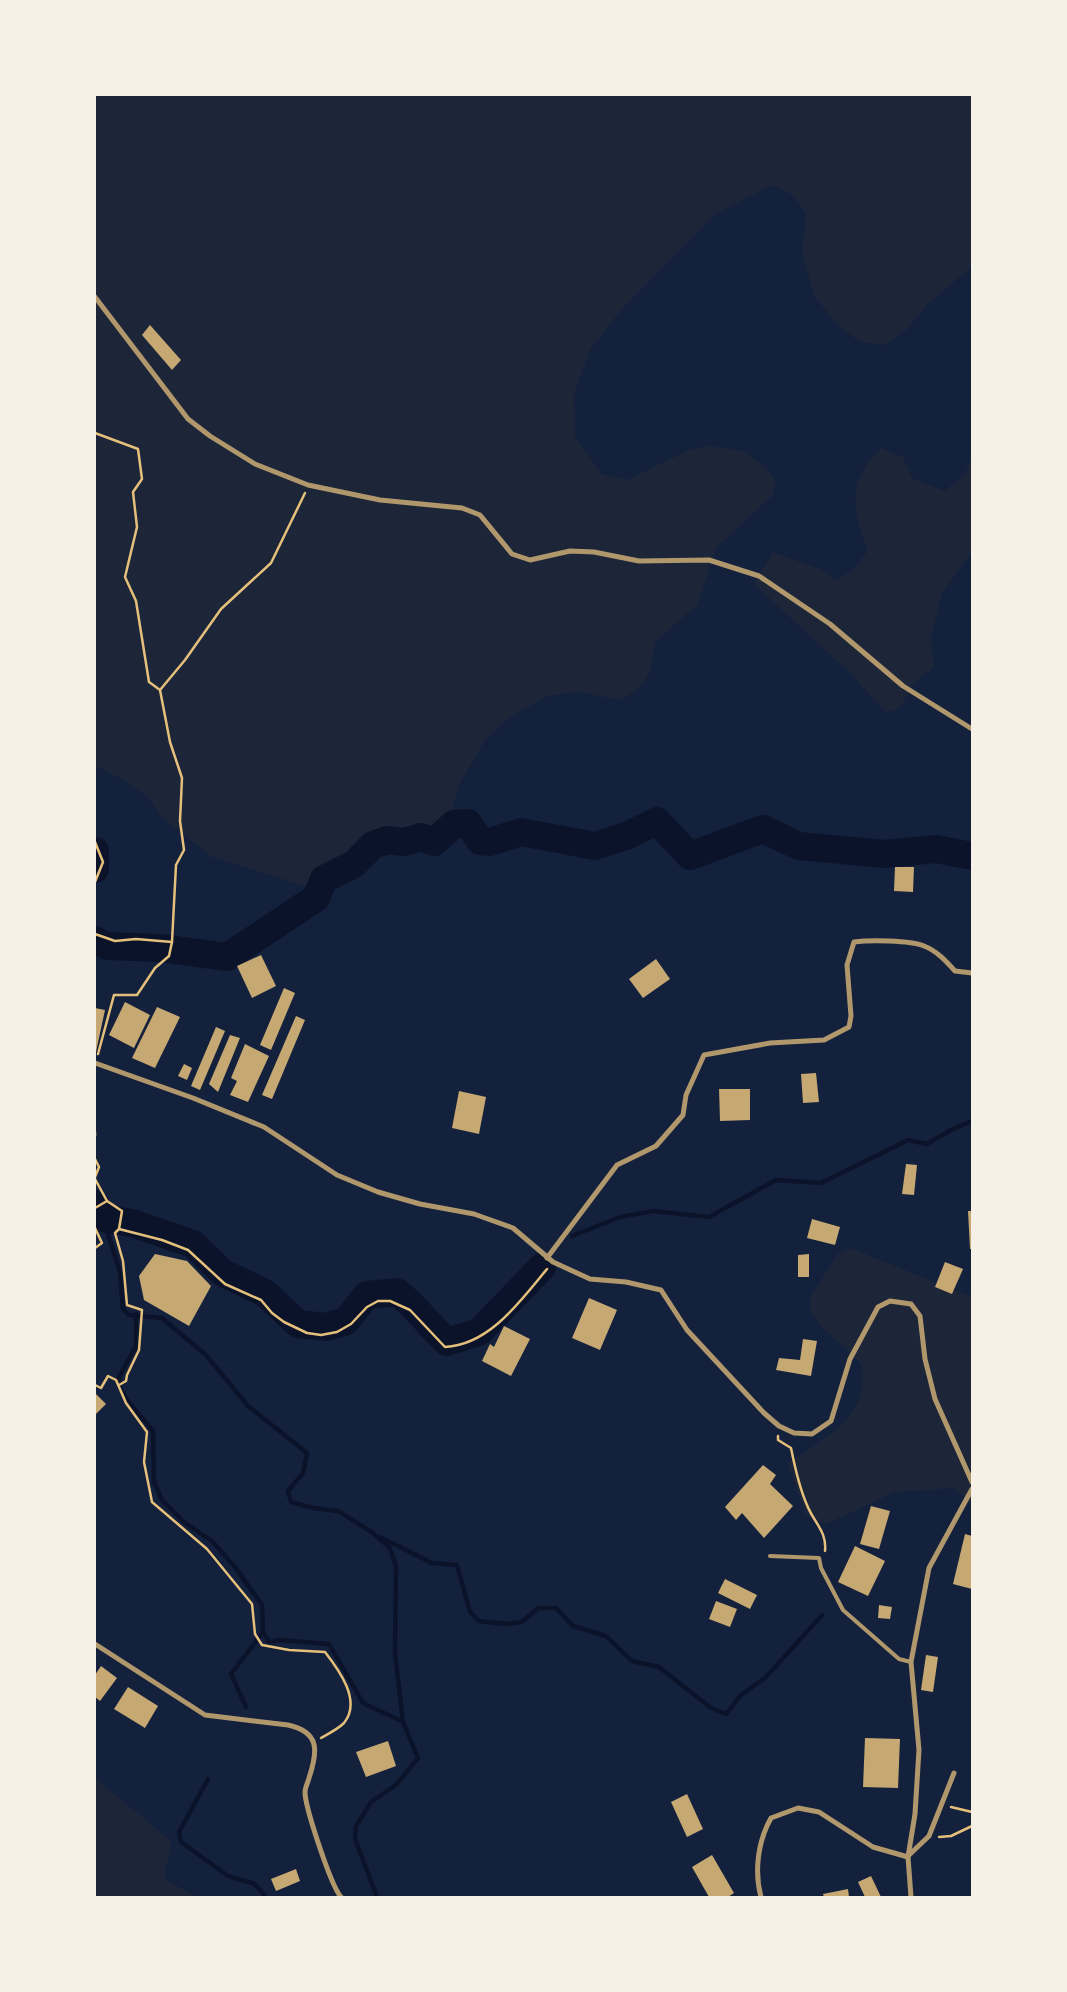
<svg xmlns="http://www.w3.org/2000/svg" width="1067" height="1992" viewBox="0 0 1067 1992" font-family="'Zilla Slab',serif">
  <rect width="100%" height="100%" fill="#14213d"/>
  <!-- green -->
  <g fill="#1d2539">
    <path d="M95,95H972V266L927,305L907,329L885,345L860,342L836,324L814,295L802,252L806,214L793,195L772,185L714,215L622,309L590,350L574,395L575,437L602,474L627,480L691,449L710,446L743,451L764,466L775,480L774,494L716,548L697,605L655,642C651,674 650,683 621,700L578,692L548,696L510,717L485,740L458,787L451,814L438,831L384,856L359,875L330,887L305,886L212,857L161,817L150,799L128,782L95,766Z"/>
    <path d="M881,448L903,457L912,478L944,491L965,475L972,454V552L942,593L931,638L934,667L913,684L900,708L886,712L849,672L754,584L773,552L819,569L837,580L855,568L867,551C853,507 846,484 881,448Z"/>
    <path d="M846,1249H853L972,1297V1515L971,1504L955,1488L895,1492L826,1524L806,1515L788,1463C825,1438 873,1415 861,1363L820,1325L810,1311V1297L838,1254Z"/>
    <path d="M95,1778L170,1840C172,1854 164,1865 165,1879L196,1897H95Z"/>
  </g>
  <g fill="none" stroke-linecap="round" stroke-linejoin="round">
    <!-- stream -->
    <g stroke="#0b132b" stroke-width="4.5">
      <polyline points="103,1218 120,1272 123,1309 129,1315 162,1318 206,1355 248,1406 307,1453 303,1473 288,1491 291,1502 313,1508 338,1511 373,1533 390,1548 396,1566 395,1653 403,1722 418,1758 396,1785 371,1802 356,1826 355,1839 377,1897"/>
      <polyline points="572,1236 620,1217 653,1211 709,1217 776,1180 821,1183 908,1140 927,1144 951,1130 972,1121"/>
      <polyline points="136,1314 136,1346 119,1377 120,1388 127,1400 153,1431 154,1482 162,1500 185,1523 212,1541 235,1567 262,1605 263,1632 231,1674 246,1707"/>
      <polyline points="380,1537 432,1563 457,1565 470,1612 479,1621 506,1624 522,1622 538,1608 556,1608 573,1626 606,1636 632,1661 659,1667 711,1708 726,1714 740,1696 766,1677 822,1615"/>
      <polyline points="263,1632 269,1642 281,1640 329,1644 363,1703 403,1722"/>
      <polyline points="208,1779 179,1832 181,1842 228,1876 255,1884 266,1897"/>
    </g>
    <!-- river -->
    <g stroke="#0b132b" stroke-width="28">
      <polyline points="95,851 95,869"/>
      <polyline points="95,940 107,946 160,948 227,957 316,898 324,879 354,864 373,845 387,840 404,842 421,837 434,842 454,824 468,823 480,841 490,842 521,832 595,846 626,836 657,821 690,856 763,829 799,846 884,854 936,849 972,856"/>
      <path d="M95,1204L103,1218L132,1223L193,1244L223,1273L265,1293L298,1324L326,1327L346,1321L367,1295L397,1292C416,1306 429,1326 447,1342L479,1332L542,1267"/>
    </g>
  </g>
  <!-- building -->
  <g fill="#c6a872">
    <polygon points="150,325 181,360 172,370 142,335"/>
    <polygon points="895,867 914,867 913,892 894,891"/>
    <polygon points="261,955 276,986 252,998 237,966"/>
    <polygon points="656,959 670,979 643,998 629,979"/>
    <polygon points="284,988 295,993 271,1050 260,1045"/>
    <polygon points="125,1002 150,1015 134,1048 109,1035"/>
    <polygon points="157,1007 180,1017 155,1068 132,1058"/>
    <polygon points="95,1008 105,1010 96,1052 95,1051"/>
    <polygon points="296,1016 305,1020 272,1099 262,1095"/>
    <polygon points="216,1027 225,1031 200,1090 191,1086"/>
    <polygon points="230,1035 240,1038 218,1092 209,1084"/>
    <polygon points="245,1044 269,1056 248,1102 230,1095 237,1081 231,1078"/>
    <polygon points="184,1064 192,1068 187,1080 178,1076"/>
    <polygon points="816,1073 819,1102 803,1103 801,1074"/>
    <polygon points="719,1089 750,1089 750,1120 720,1121"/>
    <polygon points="459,1091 486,1097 479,1134 452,1128"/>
    <polygon points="906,1164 917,1165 914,1195 902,1194"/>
    <polygon points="968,1211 972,1211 972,1249 970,1249"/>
    <polygon points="812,1219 840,1227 835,1245 807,1238"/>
    <polygon points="155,1254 187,1261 211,1286 189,1326 144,1300 139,1276"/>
    <polygon points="809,1254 809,1277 798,1277 798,1255"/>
    <polygon points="945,1262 963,1269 952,1294 935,1287"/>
    <polygon points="589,1298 617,1310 600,1350 572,1338"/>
    <polygon points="504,1326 530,1339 511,1376 482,1361 490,1344 494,1347"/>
    <polygon points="803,1339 817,1341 811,1376 776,1370 779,1358 800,1360"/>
    <polygon points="95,1393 106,1404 95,1415"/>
    <polygon points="763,1465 776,1475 770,1484 793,1506 764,1538 742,1513 736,1520 725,1507"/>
    <polygon points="871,1506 890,1511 879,1549 860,1544"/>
    <polygon points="965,1534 972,1536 972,1589 953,1584"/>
    <polygon points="855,1546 885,1561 868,1596 838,1582"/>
    <polygon points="725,1579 757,1595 750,1609 718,1593"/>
    <polygon points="716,1601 737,1609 730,1627 709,1619"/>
    <polygon points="879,1605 892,1607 890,1619 878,1618"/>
    <polygon points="926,1655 938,1657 933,1692 921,1690"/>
    <polygon points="101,1666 117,1678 100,1701 95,1697 95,1675"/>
    <polygon points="128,1687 158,1706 145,1728 114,1709"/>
    <polygon points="865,1738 900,1739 898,1788 863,1787"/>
    <polygon points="388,1741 396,1766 366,1777 356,1752"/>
    <polygon points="687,1794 703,1829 687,1837 671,1802"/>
    <polygon points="712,1855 734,1893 728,1897 709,1897 692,1867"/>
    <polygon points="296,1869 300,1881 276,1891 271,1879"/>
    <polygon points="871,1876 881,1897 865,1897 858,1882"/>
    <polygon points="848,1889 849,1897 824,1897 823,1894"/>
  </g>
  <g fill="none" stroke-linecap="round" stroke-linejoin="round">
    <!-- path -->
    <g stroke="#e5c07b" stroke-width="2.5">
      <polyline points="95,433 138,449 142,479 133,492 137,527 125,577 136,601 149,682 160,690"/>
      <polyline points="95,842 103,862 95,882"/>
      <polyline points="95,934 115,941 136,939 172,942"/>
      <polyline points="98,1054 114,995 137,995 155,968 169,956 172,942 176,865 184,850 180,821 182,778 170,742 160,690 185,660 221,609 271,563 305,493"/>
      <polyline points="95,1132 95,1136"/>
      <polyline points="95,1159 99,1167 95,1177"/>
      <polyline points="95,1179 107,1201 122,1211 119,1229 115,1233 123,1261 127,1305 142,1310 139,1350 127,1375 126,1381 119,1385"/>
      <polyline points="95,1208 107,1201"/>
      <polyline points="95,1228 102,1243 95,1248"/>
      <path d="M119,1229L162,1240L188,1250L225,1284L261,1300L272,1313L284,1322L307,1333L321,1335L337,1332L351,1324L367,1307L378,1301H390L410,1310L445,1347C490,1345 521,1300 547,1269"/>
      <path d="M95,1385L101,1388L108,1376L116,1380L126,1403L147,1432L144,1462L152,1502L207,1549L252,1604L255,1634L262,1645L289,1650L325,1652C339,1670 362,1701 344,1723C338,1729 328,1734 321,1738"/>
      <path d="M778,1436V1440L791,1448C795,1468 799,1487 807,1505C814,1523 827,1531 825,1551"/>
      <polyline points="951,1807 972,1812"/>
      <polyline points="939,1837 951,1836 972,1826"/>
    </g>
    <!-- service -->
    <polyline stroke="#b1986c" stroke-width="4" points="770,1556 819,1558 821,1568 843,1610 899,1659 911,1662"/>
    <!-- minor -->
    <g stroke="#b1986c" stroke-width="5">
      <polyline points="95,297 188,419 210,436 255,464 308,485 380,500 462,508 480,515 512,554 530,560 570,551 594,552 639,561 709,560 759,576 830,624 903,686 972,729"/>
      <polyline points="95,1063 193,1098 264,1127 337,1175 378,1192 420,1204 474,1214 513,1228 553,1262 590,1279 626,1282 661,1290 687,1330 764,1413 779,1426 794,1433 812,1434 831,1421 850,1359 878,1307 890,1301 911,1304 920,1316 925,1359 935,1399 972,1482"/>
      <path d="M547,1258L617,1165L656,1146L683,1115L686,1095L704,1055L770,1043L824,1040L849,1027L851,1016L847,965L854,942C869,940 910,940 924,946C937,951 946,961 955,971L972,973"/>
      <path d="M95,1644L205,1715L288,1725C320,1732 318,1751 309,1778C308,1782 305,1788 305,1792C305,1807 331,1886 341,1897"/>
      <polyline points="908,1856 929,1836 954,1773"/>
      <path d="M761,1897C754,1871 758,1841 771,1818L798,1808L819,1812L873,1847L908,1857"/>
      <polyline points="911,1897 908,1857 915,1814 919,1750 911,1662 929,1568 972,1489"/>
    </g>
  </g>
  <!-- border -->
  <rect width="1067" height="1992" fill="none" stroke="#f6f1e7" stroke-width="192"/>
</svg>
